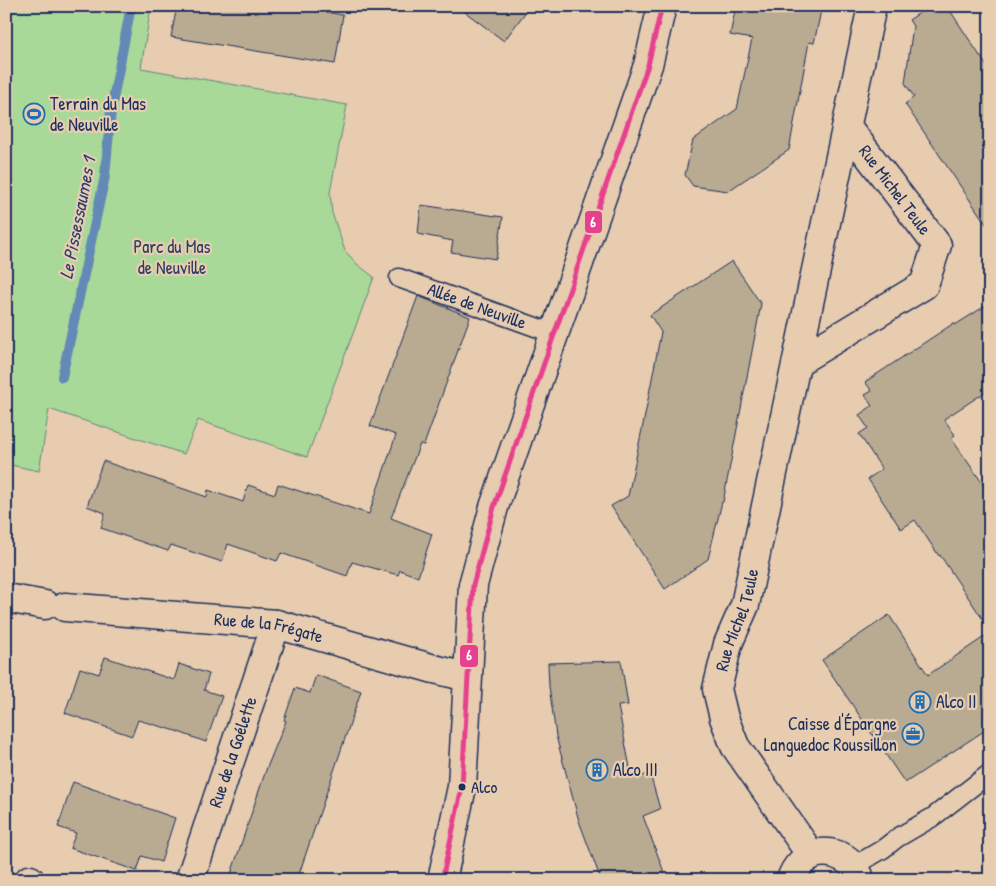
<svg xmlns="http://www.w3.org/2000/svg" width="996" height="886" viewBox="0 0 996 886" font-family="'Patrick Hand',sans-serif">
  <rect width="100%" height="100%" fill="#e7ccaf"/>
  <filter id="ink" filterUnits="userSpaceOnUse"><feTurbulence type="fractalNoise" baseFrequency=".02" numOctaves="2"/><feDisplacementMap in="SourceGraphic" scale="10" xChannelSelector="R" yChannelSelector="G"/><feConvolveMatrix kernelMatrix="1 2 1 2 8 2 1 2 1" color-interpolation-filters="sRGB"/></filter>
  <g filter="url(#ink)">
    <!-- green -->
    <polygon fill="#a9d998" stroke="#62847b" points="6,6 151,6 141,68 347,105 330,192 332,213 345,251 358,265 374,277 307,457 198,420 184,454 49,409 39,471 6,464"/>
    <g fill="none" stroke-linecap="round" stroke-linejoin="round">
      <!-- stream -->
      <polyline stroke="#6489b6" stroke-width="10" points="62,377 105,176 111,110 131,6"/>
    </g>
    <!-- building -->
    <g fill="#b9ab91" stroke="#1b2f5e">
      <polygon points="177,6 291,6 343,15 335,64 171,37"/>
      <polygon points="457,6 530,6 504,41"/>
      <polygon points="736,6 822,6 814,43 809,42 789,150 728,191 693,186 685,175 693,140 737,109 752,39 730,35"/>
      <polygon points="930,6 947,6 990,71 990,230 905,104 914,97 905,83 913,26 909,20"/>
      <polygon points="421,205 503,217 496,259 451,252 453,241 418,234"/>
      <polygon points="732,261 761,304 723,502 722,502 708,559 665,589 611,506 628,496 645,415 661,332 650,315"/>
      <polygon points="418,296 470,317 424,445 420,444 391,518 432,534 418,577 400,570 398,575 352,562 347,576 281,553 277,561 228,544 222,562 171,545 168,551 101,528 105,513 87,506 103,461 207,497 208,490 243,502 248,485 275,494 278,484 369,514 396,435 370,426"/>
      <polygon points="990,303 990,389 944,419 955,435 951,438 990,494 990,630 940,555 939,556 915,520 901,529 868,479 882,469 859,434 868,428 859,415 872,406 865,395 872,391 865,382 954,323 955,325"/>
      <polygon points="889,615 928,675 990,633 990,727 905,783 822,660"/>
      <polygon points="105,657 174,680 179,664 209,674 204,690 222,696 206,742 173,730 138,720 132,736 65,713 80,668 99,674"/>
      <polygon points="621,661 628,705 618,706 632,778 650,774 660,809 643,816 667,880 601,880 579,821 556,736 549,686 548,663"/>
      <polygon points="316,675 361,691 297,880 229,880 266,770 286,721 284,720 295,688 310,693"/>
      <polygon points="73,782 175,818 161,862 142,856 137,871 70,848 76,833 58,827"/>
    </g>
    <g fill="none" stroke-linecap="round" stroke-linejoin="round">
      <!-- lane casing -->
      <g stroke="#1b2f5e" stroke-width="21">
        <g id="lane">
          <polyline points="399,278 555,334"/>
          <polyline points="854,866 883,849 897,838 933,817 990,773"/>
        </g>
      </g>
      <!-- street casing -->
      <g stroke="#1b2f5e" stroke-width="31">
        <g id="street">
          <polyline points="797,362 924,285 937,245 847,127"/>
          <polyline points="6,598 45,605"/>
          <path id="s1" d="M65,607L276,624L434,669L467,677"/>
          <path id="s2" d="M811,855L735,746L724,718L717,689L728,644L745,605L872,6"/>
          <polyline points="29,880 30,880"/>
          <path id="s3" d="M190,880L276,624"/>
          <path d="M791,880C793,873 796,868 801,863C819,843 855,854 860,880"/>
        </g>
      </g>
      <!-- secondary casing -->
      <g stroke="#1b2f5e" stroke-width="31">
        <polyline id="secondary" points="442,880 462,787 473,585 494,507 648,65 662,6"/>
      </g>
      <!-- lane -->
      <use href="#lane" stroke="#e7ccaf" stroke-width="18"/>
      <!-- street -->
      <use href="#street" stroke="#e7ccaf" stroke-width="28"/>
      <!-- secondary -->
      <use href="#secondary" stroke="#e7ccaf" stroke-width="28"/>
      <!-- bus-1 casing -->
      <g stroke="#e7ccaf" stroke-width="9">
        <polyline id="bus-1" points="442,880 462,787 473,585 494,507 648,65 662,6"/>
      </g>
      <!-- bus-1 -->
      <use href="#bus-1" stroke="#e6418e" stroke-width="5"/>
    </g>
  </g>
  <!-- icons -->
  <defs>
    <g id="stadium-ring" transform="scale(1.125)"><circle r="9.5" fill="#e7ccaf" stroke="#1f6fb2" stroke-width="1.5"/><path d="M0-5a6.5 5 0 1 0 0 10a6.5 5 0 1 0 0-10ZM-3.5-1.8h7v3.6h-7Z" fill="#1f6fb2"/></g>
    <g id="building-ring" transform="scale(1.125)"><circle r="9.5" fill="#e7ccaf" stroke="#1f6fb2" stroke-width="1.5"/><path d="M-4-6H4V6H1V3H-1V6H-4ZM-2.5-4.3h1.7v1.8h-1.7ZM.8-4.3h1.7v1.8H.8ZM-2.5-1h1.7V.8h-1.7ZM.8-1h1.7V.8H.8Z" fill="#1f6fb2"/></g>
    <g id="office-ring" transform="scale(1.125)"><circle r="9.5" fill="#e7ccaf" stroke="#1f6fb2" stroke-width="1.5"/><path d="M-6-3h4V-5.5h4V-3h4V5H-6ZM-1-4.5V-3h2v-1.5ZM-6 0V1H6V0Z" fill="#1f6fb2"/></g>
  </defs>
  <g fill-rule="evenodd">
    <use href="#stadium-ring" x="34" y="114"/>
    <use href="#building-ring" x="920" y="702"/>
    <use href="#office-ring" x="913" y="734"/>
    <use href="#building-ring" x="597" y="770"/>
  </g>
  <!-- markers -->
  <circle fill="#1b2f5e" stroke="#e7ccaf" stroke-width="2" cx="462" cy="787" r="4.5"/>
  <g text-anchor="middle" stroke-width="4.5" stroke-linejoin="round" paint-order="stroke">
    <!-- bus labels -->
    <g font-size="17" fill="#1b2f5e" stroke="#e7ccaf" text-anchor="start">
      <text x="471" y="793">Alco</text>
    </g>
    <!-- poi labels -->
    <g font-size="18" fill="#1b2f5e" stroke="#e7ccaf" text-anchor="start">
      <text x="50" y="110">Terrain du Mas<tspan x="50" dy="21">de Neuville</tspan></text>
      <text x="936" y="708">Alco II</text>
      <text x="897" y="730" text-anchor="end">Caisse d'Épargne<tspan x="897" dy="21">Languedoc Roussillon</tspan></text>
      <text x="613" y="776">Alco III</text>
    </g>
    <!-- street labels -->
    <g font-size="18" fill="#1b2f5e" stroke="#e7ccaf">
      <text transform="translate(895 190) rotate(53)" y="6">Rue Michel Teule</text>
      <text transform="translate(477 306) rotate(20)" y="6">Allée de Neuville</text>
      <text dy="6" stroke="none"><textPath href="#s2" startOffset="265">Rue Michel Teule</textPath></text>
      <text dy="6" stroke="none"><textPath href="#s1" startOffset="205">Rue de la Frégate</textPath></text>
      <text dy="6" stroke="none"><textPath href="#s3" startOffset="135">Rue de la Goélette</textPath></text>
    </g>
    <!-- park labels -->
    <g font-size="18" fill="#294064" stroke="#e7ccaf">
      <text x="172" y="253">Parc du Mas<tspan x="172" dy="21">de Neuville</tspan></text>
    </g>
    <!-- water labels -->
    <g font-size="19" font-style="italic" fill="#273e6d" stroke="#e7ccaf">
      <text transform="translate(77 218) rotate(-79)" y="7">Le Pissessaumes 1</text>
    </g>
  </g>
  <g stroke="#e7ccaf" stroke-width="2">
    <rect x="584" y="210" width="19" height="24" rx="5" fill="#e6418e"/>
    <rect x="459" y="644" width="20" height="24" rx="5" fill="#e6418e"/>
  </g>
  <g font-size="14" text-anchor="middle" font-weight="bold" fill="#fff">
    <text x="593" y="227">6</text>
    <text x="469" y="660">6</text>
  </g>
  <!-- margin -->
  <rect width="996" height="886" fill="none" stroke="#e7ccaf" stroke-width="25"/>
  <rect x="12" y="12" width="971" height="861" fill="none" stroke="#1b2f5e" stroke-width="2" filter="url(#ink)"/>
</svg>
